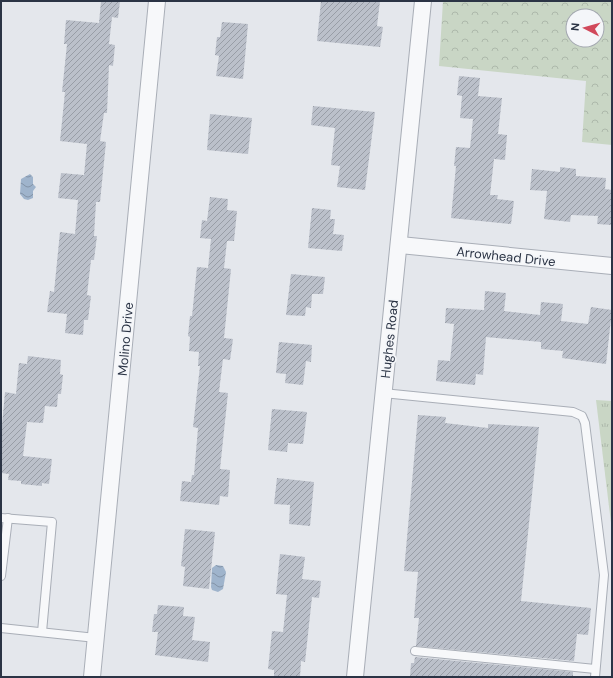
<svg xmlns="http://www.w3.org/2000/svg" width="613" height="678" viewBox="0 0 613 678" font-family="'DM Sans',sans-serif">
  <defs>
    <pattern id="grass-tufts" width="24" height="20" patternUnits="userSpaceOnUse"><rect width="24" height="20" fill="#c9d6c5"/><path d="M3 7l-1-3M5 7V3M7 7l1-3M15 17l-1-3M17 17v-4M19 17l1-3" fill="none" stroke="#adb8ab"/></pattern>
    <pattern id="forest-crowns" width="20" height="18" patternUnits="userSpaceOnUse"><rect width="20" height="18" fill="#c9d6c5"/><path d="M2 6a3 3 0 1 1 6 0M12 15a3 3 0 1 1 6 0" fill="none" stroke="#adb8ab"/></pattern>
    <pattern id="water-waves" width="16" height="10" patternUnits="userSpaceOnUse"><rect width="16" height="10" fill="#9fb4cc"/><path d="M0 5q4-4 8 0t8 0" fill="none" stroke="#8293a7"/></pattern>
    <pattern id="building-hatch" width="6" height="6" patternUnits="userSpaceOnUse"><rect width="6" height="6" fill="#bbc0ca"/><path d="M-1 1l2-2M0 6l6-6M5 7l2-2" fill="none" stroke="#989da6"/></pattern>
  </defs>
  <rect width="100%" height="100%" fill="#e4e7ec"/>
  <!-- grass -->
  <polygon fill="url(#grass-tufts)" points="596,400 612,401 612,531"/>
  <!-- forest -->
  <path fill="url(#forest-crowns)" fill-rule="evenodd" d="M443,1H612V145L582,142L586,81L439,66ZM573,16H597V40H573Z"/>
  <!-- water -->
  <g fill="url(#water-waves)">
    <polygon points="30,174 33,177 33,184 36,187 33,191 33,198 28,200 24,199 20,194 21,179"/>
    <polygon points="216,565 223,566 226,572 223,589 218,592 212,590 211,587 212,568"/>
  </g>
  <!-- building -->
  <g fill="url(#building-hatch)">
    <polygon points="101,1 120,1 118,18 112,17 109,44 115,45 113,66 109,65 107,113 104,113 100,141 106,142 100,202 96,202 94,236 97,236 94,260 91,260 87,295 91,296 88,320 84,320 83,335 65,333 67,314 47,312 50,291 54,292 60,232 75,234 78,200 58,198 61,173 84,175 87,144 60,141 65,92 62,92 67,44 64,44 66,20 99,23"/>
    <polygon points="321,1 380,1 377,26 383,27 380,47 317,41"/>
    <polygon points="222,22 248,24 243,79 216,76 219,56 215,55 217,37 220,37"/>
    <polygon points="459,76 480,78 478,96 502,98 498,134 507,135 505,160 494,159 490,195 498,195 497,199 514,201 511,224 451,218 456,166 454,166 456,147 470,148 473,119 460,118 462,96 457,95"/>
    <polygon points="313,106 375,112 365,190 337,187 340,166 331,165 335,128 311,125"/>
    <polygon points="210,114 252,118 248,154 207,150"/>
    <polygon points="560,167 576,169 576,176 606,178 605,189 612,190 612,225 597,224 598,216 571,215 570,222 544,219 547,191 530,190 532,169 560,172"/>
    <polygon points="210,197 228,199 227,210 237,211 234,241 227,241 224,268 231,269 224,338 233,339 230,360 223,359 219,392 228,393 220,469 230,470 228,497 220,496 219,505 180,501 182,481 191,482 192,475 194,475 198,428 193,427 200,366 198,366 199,352 189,351 190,337 188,336 190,316 192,316 197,267 208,268 211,239 200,238 202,220 207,221"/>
    <polygon points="312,208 331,210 330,219 335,219 333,234 344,235 342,251 308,248"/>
    <polygon points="291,274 325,277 323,294 312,294 311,308 306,307 305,316 286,315"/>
    <polygon points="485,291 506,293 504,311 540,315 541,302 563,304 561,321 588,324 591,307 612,310 606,364 562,358 563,351 541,349 541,342 486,337 483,375 476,374 475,385 436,381 438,360 450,361 454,324 445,323 446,308 484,310"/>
    <polygon points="279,342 312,345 311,362 306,361 303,385 285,383 286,374 276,373"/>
    <polygon points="28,356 61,360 60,374 63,375 61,394 58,394 57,407 45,406 43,423 27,422 23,456 52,459 49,484 42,483 42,486 21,484 21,481 8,480 9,474 1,473 1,436 5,392 16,394 19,363 27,364"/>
    <polygon points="272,409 307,412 303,444 288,443 287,452 268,450"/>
    <polygon points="418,415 446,417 445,423 488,428 488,424 539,427 521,601 591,608 588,635 577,634 574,661 416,646 419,618 414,618 418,572 404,571"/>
    <polygon points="277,478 314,482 310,526 289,524 290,505 274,504"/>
    <polygon points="185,529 215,532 209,589 183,586 185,567 181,566"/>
    <polygon points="280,554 305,557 302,579 321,581 319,598 312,597 305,662 301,661 300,677 274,677 274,670 268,669 272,631 283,632 287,595 276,594"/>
    <polygon points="158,605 184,607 183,616 195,617 192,640 210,642 208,662 155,655 158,632 152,632 154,614 157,614"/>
    <polygon points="415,657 573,672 573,677 410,677 411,663 414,663"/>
  </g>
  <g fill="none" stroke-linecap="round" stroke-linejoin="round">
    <!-- service casing -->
    <g stroke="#a9aeb7" stroke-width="10">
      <g id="service">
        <polyline points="383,393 573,412 582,416 585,423 604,575 595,677"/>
        <polyline points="1,518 52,522 42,632"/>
        <polyline points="1,576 8,518"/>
        <polyline points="1,628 96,638"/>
        <polyline points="415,651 595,669"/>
      </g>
    </g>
    <!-- minor casing -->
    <g stroke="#a9aeb7" stroke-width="18">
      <g id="minor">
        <polyline points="400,245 612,266"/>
        <polyline points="92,677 157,1"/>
        <path d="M355,677C377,452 401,226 423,1"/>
      </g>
    </g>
    <!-- service -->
    <use href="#service" stroke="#f7f8fa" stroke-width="8"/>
    <!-- minor -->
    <use href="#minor" stroke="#f7f8fa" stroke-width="16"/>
  </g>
  <g text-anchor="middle" stroke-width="3.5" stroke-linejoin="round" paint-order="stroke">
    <!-- street labels -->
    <g font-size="13" fill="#2b3445" stroke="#f4f6f9">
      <text transform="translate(506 256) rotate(6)" y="5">Arrowhead Drive</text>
      <text transform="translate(125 339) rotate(-85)" y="5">Molino Drive</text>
      <text transform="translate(389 339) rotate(-84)" y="5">Hughes Road</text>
    </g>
  </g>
  <!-- border -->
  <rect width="613" height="678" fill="none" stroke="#2b3445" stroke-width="4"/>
  <!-- north arrow -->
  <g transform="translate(585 28) rotate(276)"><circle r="19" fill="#f4f6f9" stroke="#a4a8b1"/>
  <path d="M0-3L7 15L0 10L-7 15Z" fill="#d1495b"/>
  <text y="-6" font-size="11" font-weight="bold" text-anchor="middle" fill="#2b3445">N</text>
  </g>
</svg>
